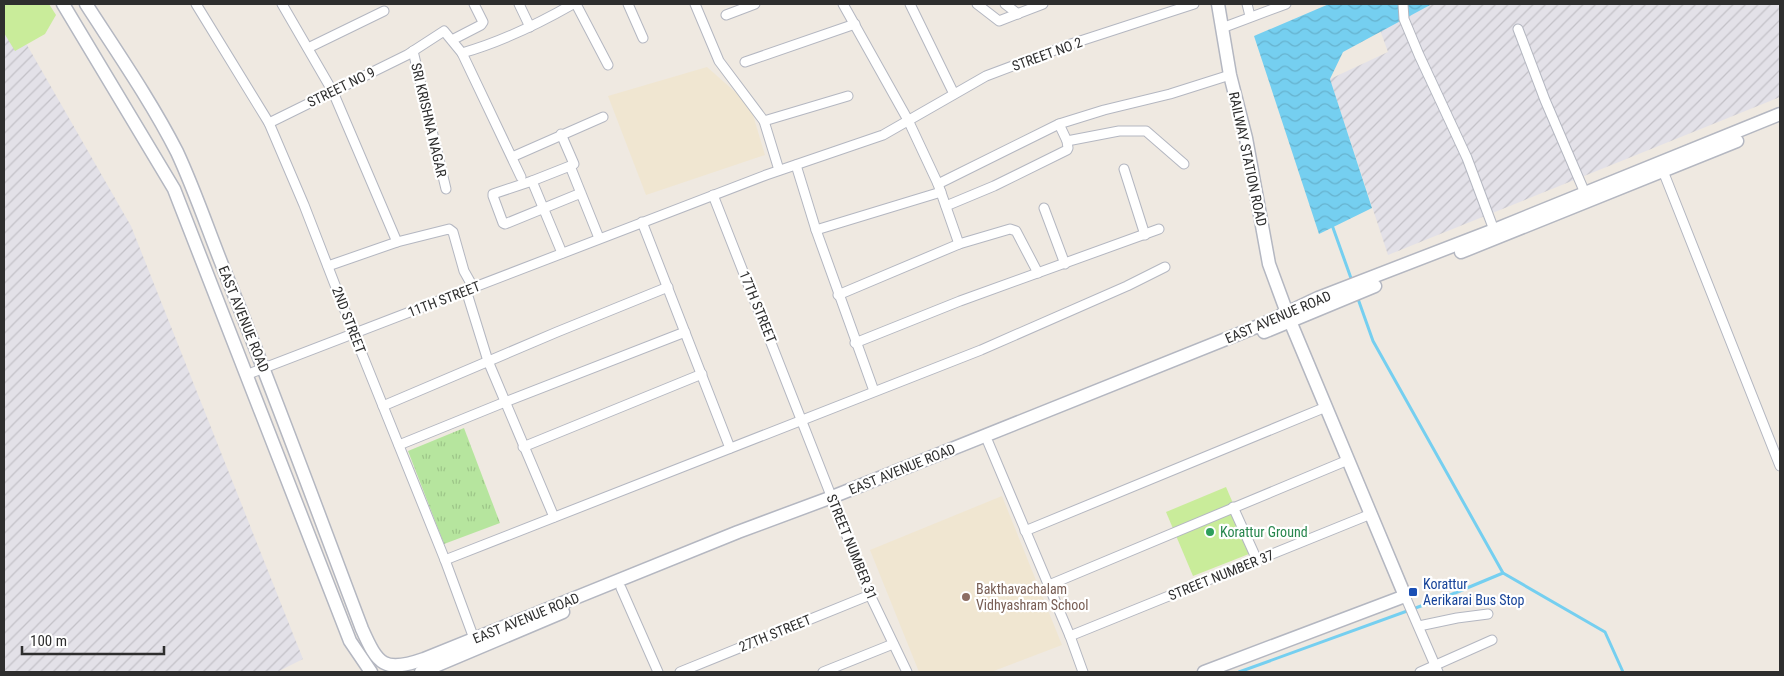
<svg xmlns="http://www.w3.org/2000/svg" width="1784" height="676" viewBox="0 0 1784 676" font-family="'Roboto Condensed',sans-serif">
  <defs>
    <pattern id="industrial-furrows" width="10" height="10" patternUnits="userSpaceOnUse" patternTransform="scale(1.25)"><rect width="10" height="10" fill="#e3e1e8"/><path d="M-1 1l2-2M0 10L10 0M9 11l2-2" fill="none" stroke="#c3c1c7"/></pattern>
    <pattern id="park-tufts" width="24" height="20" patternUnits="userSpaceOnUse" patternTransform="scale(1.25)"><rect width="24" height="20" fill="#b6e59e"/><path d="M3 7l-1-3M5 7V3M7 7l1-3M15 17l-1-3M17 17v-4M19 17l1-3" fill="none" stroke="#9dc588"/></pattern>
    <pattern id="water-waves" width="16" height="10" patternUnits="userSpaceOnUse" patternTransform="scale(1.25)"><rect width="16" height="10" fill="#75cff0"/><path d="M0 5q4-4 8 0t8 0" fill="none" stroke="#66b2ce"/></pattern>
  </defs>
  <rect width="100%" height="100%" fill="#efe9e1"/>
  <!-- industrial -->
  <g fill="url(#industrial-furrows)">
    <polygon points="1392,4 1780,4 1780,97 1388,255 1330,79 1388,52 1373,11"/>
    <polygon points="4,5 131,226 303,659 277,672 4,672"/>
  </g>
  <!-- education -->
  <g fill="#f0e6d1">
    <polygon points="707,67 750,105 765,155 646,195 608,96"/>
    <polygon points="1002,496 1062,645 991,672 919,672 870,550"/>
  </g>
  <!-- park -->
  <polygon fill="url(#park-tufts)" points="464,428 500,523 444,544 408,451"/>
  <!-- pitch -->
  <g fill="#c9ec9a">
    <polygon points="4,4 49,4 56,15 45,34 15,51 4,33"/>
    <polygon points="1226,487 1254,552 1193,576 1166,512"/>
  </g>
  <!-- water -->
  <polygon fill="url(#water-waves)" points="1329,4 1432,4 1343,52 1330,79 1372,208 1319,234 1254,36"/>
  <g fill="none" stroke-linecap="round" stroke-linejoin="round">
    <!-- stream -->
    <g stroke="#75cff0" stroke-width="3">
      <polyline points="1332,225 1352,281"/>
      <polyline points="1357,296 1373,341 1503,573 1605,632 1623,672"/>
      <polyline points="1239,672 1443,598 1503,573"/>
    </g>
    <!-- street casing -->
    <g stroke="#b4b7c1" stroke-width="11">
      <g id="street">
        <polyline points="196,4 269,123 304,205 354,334 445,560 476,644"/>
        <polyline points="282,4 333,92 397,242 328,266"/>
        <polyline points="519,4 530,27"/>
        <polyline points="576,4 608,65"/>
        <polyline points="628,4 643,38"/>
        <polyline points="695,4 719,61 764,121 779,170"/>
        <polyline points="843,4 908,120 938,184 959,244"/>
        <polyline points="910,4 954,94"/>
        <polyline points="977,4 999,21 1043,4"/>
        <polyline points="1005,4 1018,14"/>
        <polyline points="1247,4 1250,16"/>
        <polyline points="1403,4 1404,19 1419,55 1467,158 1494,230"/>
        <polyline points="726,15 755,4"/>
        <polyline points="1222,28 1286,4"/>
        <polyline points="1518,29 1545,100 1585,193"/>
        <polyline points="452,40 481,25 483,22 474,4"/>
        <polyline points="308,48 384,11"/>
        <polyline points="413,51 446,189"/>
        <path d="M462,53C501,42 538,24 573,4"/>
        <polyline points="745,62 855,24"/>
        <polyline points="764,121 848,96"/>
        <polyline points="269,123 407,55 444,31 462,53 521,177"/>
        <polyline points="561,134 574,164"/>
        <polyline points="1067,141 1119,131 1146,131 1184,164"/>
        <polyline points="512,157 603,117"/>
        <polyline points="796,165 816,230 874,391"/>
        <polyline points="1124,169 1145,235"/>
        <polyline points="1663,171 1780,466"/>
        <polyline points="532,181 562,253"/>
        <polyline points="938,184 1059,124 1104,110 1170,94 1230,75"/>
        <polyline points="581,193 505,224 503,223 493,196 493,194 532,181 570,166 599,238"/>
        <polyline points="713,195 870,595 907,672"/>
        <polyline points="946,206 994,186 1067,150 1068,148 1067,141 1059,124"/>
        <polyline points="1044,208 1065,264"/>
        <polyline points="642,222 730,448"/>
        <polyline points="816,230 941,192"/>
        <polyline points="397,242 449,229 453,232 464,271 473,287"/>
        <polyline points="466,290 488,361 554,517"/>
        <polyline points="838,295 959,244 1010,229 1016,231 1038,273"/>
        <polyline points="855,343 960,301 1159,229"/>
        <polyline points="246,375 766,175 883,135 986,76 1071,44 1194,4"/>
        <polyline points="383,406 557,332 668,287"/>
        <polyline points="988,442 1070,636 1083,672"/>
        <polyline points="399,445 505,402 685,332"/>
        <polyline points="523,447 702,374"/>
        <polyline points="1233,507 1257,560"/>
        <polyline points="1025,531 1326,407"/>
        <polyline points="445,560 981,350 1127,286 1165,267"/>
        <polyline points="1049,585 1348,460"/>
        <polyline points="621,588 658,672"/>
        <polyline points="1405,596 1438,672"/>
        <polyline points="1419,626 1457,618 1488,614"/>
        <polyline points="1070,636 1371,514"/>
        <polyline points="680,672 870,595"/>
        <polyline points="823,672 893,644"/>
        <polyline points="1420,672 1492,640"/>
      </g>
    </g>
    <!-- secondary casing -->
    <g stroke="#b4b7c1" stroke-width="15">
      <g id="secondary">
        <polyline points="63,4 174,189 350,641 371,672"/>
        <path d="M86,4C117,52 151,101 177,152C197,195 211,239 229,282C276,397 318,513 362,629C378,665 384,673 424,659L738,532L832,497L1261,325L1318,298L1494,230L1780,114"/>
        <polyline points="1461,252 1737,141"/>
        <polyline points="1264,332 1375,286"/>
        <polyline points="421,672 563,612"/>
        <polyline points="1204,672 1405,596 1290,321 1269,264 1246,138 1230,75 1218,4"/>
      </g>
    </g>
    <!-- street -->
    <use href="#street" stroke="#fff" stroke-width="9"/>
    <!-- secondary -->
    <use href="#secondary" stroke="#fff" stroke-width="12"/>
  </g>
  <!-- markers -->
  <circle fill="#2e9e5b" stroke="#fff" stroke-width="2" cx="1210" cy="532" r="5"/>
  <rect fill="#1a4fb4" stroke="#fff" stroke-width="2" x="1408" y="587" width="10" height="10" rx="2.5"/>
  <circle fill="#8d6e63" stroke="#fff" stroke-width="2" cx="966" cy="597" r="5"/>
  <g text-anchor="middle" stroke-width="4.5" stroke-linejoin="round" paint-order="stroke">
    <!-- street labels -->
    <g font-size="14" fill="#2e2e2e" stroke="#fff">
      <text transform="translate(1047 54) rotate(-20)" y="5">STREET NO 2</text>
      <text transform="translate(341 87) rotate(-26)" y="5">STREET NO 9</text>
      <text transform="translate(429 120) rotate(77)" y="5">SRI KRISHNA NAGAR</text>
      <text transform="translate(1248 159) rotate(78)" y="5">RAILWAY STATION ROAD</text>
      <text transform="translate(444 299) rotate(-21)" y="5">11TH STREET</text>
      <text transform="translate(758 307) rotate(68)" y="5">17TH STREET</text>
      <text transform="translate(1278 317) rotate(-23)" y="5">EAST AVENUE ROAD</text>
      <text transform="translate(244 319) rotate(68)" y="5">EAST AVENUE ROAD</text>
      <text transform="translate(349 320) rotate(69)" y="5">2ND STREET</text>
      <text transform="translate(902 469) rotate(-22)" y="5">EAST AVENUE ROAD</text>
      <text transform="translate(852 547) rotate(68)" y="5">STREET NUMBER 31</text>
      <text transform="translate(1221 575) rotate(-22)" y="5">STREET NUMBER 37</text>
      <text transform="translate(526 618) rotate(-22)" y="5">EAST AVENUE ROAD</text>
      <text transform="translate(775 633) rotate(-22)" y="5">27TH STREET</text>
    </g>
    <!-- leisure labels -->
    <g font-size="14" fill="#27864d" stroke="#fff" text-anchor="start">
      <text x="1220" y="537">Korattur Ground</text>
    </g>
    <!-- transit labels -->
    <g font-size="14" fill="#164399" stroke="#fff" text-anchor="start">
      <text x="1423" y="589">Korattur<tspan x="1423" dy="16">Aerikarai Bus Stop</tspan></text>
    </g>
    <!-- education labels -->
    <g font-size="14" fill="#785e54" stroke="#fff" text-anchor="start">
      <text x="976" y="594">Bakthavachalam<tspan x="976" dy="16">Vidhyashram School</tspan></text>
    </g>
  </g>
  <!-- border -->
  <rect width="1784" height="676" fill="none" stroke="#2e2e2e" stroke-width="10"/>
  <!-- scale -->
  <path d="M22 646v8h142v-8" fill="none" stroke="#2e2e2e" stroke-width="2.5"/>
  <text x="30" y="646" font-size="15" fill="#2e2e2e" stroke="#ffffff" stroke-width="4" paint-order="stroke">100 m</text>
</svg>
